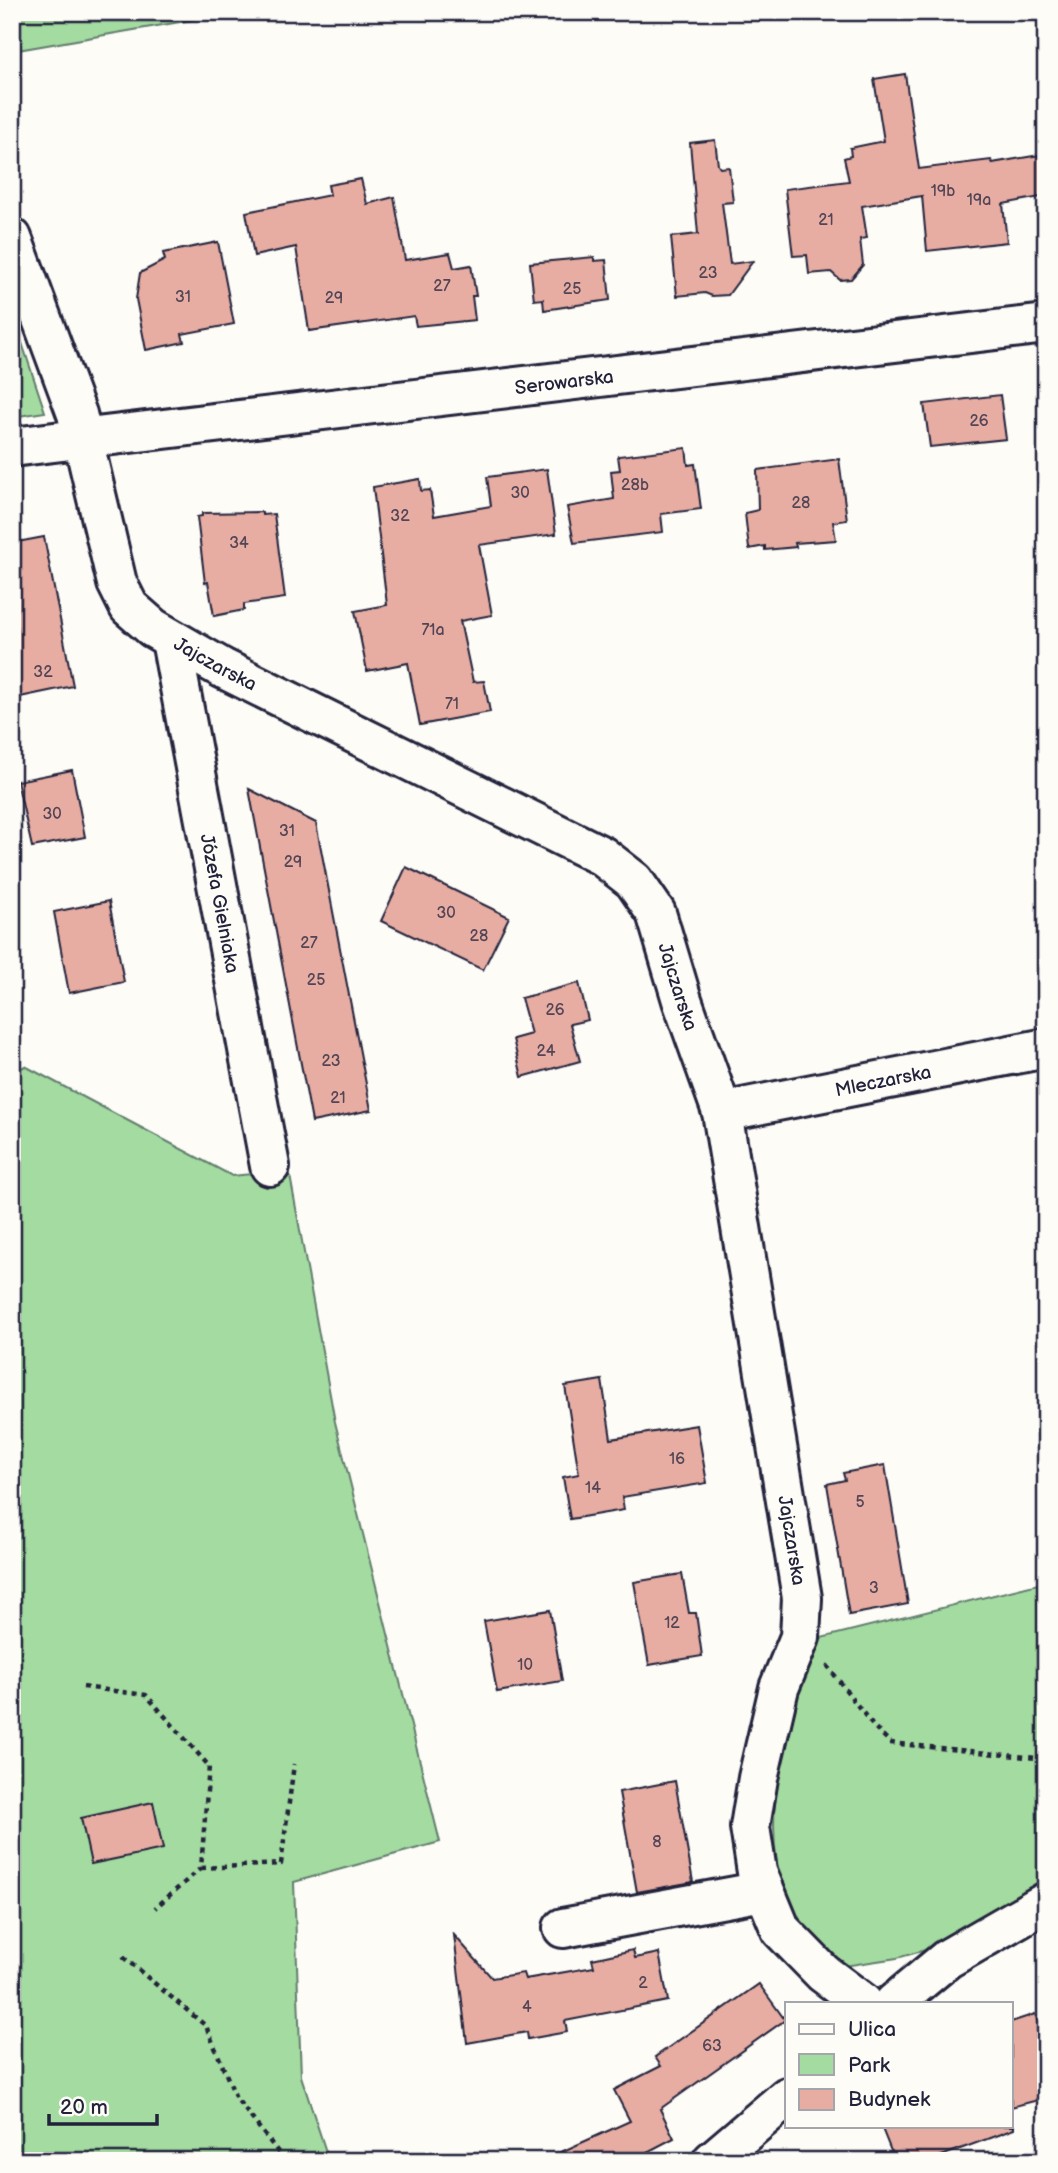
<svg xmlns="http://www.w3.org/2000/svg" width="1058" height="2173" viewBox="0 0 1058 2173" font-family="'Balsamiq Sans',sans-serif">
  <rect width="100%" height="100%" fill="#fdfcf7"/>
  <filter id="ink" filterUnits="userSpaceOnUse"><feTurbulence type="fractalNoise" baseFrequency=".0143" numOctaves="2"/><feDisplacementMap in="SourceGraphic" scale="14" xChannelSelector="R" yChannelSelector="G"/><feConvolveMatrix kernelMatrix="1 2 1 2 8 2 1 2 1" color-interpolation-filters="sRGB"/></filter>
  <g filter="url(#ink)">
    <!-- green -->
    <g fill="#a3dba0" stroke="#627e6e" stroke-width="2">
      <polygon points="12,12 238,12 12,51"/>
      <polygon points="12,313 45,412 12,417"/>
      <polygon points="25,1066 232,1176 289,1170 335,1422 440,1842 294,1882 301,2076 329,2161 12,2161 12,1073"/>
      <path d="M1046,1582V1885L936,1947L897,1958L844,1966C835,1960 821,1954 814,1945C741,1858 785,1737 813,1640Z"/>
    </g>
    <!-- building -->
    <g fill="#e7ada3" stroke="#22223b" stroke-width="2">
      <polygon points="905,74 919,169 991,160 992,163 1046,154 1046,196 1003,204 1007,242 927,251 922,196 862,206 867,238 860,239 863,265 851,279 840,280 831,272 809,274 807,255 793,256 785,189 849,181 844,158 851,156 850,148 884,141 874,79"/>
      <polygon points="715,140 718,165 720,168 729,167 733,202 722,203 730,264 753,261 728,295 712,296 705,293 677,296 671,237 698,234 690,143"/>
      <polygon points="361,179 367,204 394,197 405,260 450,253 454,268 471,265 476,296 472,296 475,320 416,326 414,316 309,331 296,247 254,256 246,212 330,195 328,185"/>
      <polygon points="218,242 234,324 182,334 184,342 146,350 136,299 140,273 165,260 163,253"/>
      <polygon points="594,257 594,261 606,260 610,300 544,310 543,299 534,300 530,263"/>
      <polygon points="1000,395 1006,439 930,447 924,404"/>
      <polygon points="686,448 688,465 695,464 701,509 661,514 663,532 574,543 567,507 614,499 611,471 620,470 618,456"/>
      <polygon points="839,459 847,520 833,522 836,540 795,543 796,547 765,550 765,546 749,549 745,513 758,510 757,470"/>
      <polygon points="547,469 556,534 479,545 492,615 460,621 473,682 484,681 490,712 420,725 408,663 367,671 355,611 387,605 373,487 420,479 421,491 430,490 434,516 491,506 487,477"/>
      <polygon points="262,512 262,515 274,514 285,598 244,604 244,610 214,616 208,582 205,583 197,517 202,516 202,513"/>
      <polygon points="44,537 73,686 20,697 12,657 12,543"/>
      <polygon points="72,770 85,837 32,847 17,781"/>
      <polygon points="249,789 316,823 371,1110 312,1122"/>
      <polygon points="406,867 509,917 483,970 381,921"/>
      <polygon points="109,901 124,982 69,993 54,912"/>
      <polygon points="579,983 588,1020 570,1024 580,1061 522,1077 513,1039 531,1034 521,998"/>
      <polygon points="602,1380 611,1439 697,1425 707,1483 622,1497 624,1510 570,1519 563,1477 579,1474 565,1386"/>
      <polygon points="885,1465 908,1604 849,1615 827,1484 845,1480 843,1473"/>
      <polygon points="682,1574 689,1613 696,1613 702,1656 649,1665 634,1582"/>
      <polygon points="550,1610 562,1681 497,1692 484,1621"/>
      <polygon points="675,1781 693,1882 637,1892 619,1792"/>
      <polygon points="153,1802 163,1849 91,1864 81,1818"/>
      <polygon points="454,1935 492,1978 523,1973 525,1979 594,1967 592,1959 633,1950 635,1958 659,1953 668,2001 565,2021 567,2032 528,2039 527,2032 467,2043"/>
      <polygon points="759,1984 785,2020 660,2109 674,2138 630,2161 541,2161 630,2121 614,2090 661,2066 655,2057"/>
      <polygon points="1035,2014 1046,2044 1046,2098 1011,2107 1011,2022"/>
      <polygon points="881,2126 1014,2126 1014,2129 928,2161 895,2161"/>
    </g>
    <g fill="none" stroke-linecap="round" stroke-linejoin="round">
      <!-- minor casing -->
      <g stroke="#22223b" stroke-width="44">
        <g id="minor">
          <path id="s1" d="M12,238L77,414L117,583L129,607L153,628L222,668L602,856L634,881L656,913L682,1000L722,1112L802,1598L800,1637L779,1688L758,1778L750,1827L757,1872L781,1930L823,1973L863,2003"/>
          <path id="s2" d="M12,447L1046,324"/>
          <path id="s3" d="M171,640L270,1166"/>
          <path id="s4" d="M722,1112L1046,1048"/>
          <polyline points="563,1928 763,1891"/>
          <polyline points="894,2003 947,1959 1046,1902"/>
          <polyline points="712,2161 787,2097"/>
        </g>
      </g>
      <!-- path -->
      <g stroke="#22223b" stroke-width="4.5" stroke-dasharray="5 5" stroke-linecap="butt">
        <polyline points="827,1665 873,1726 891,1743 1046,1759"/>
        <polyline points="83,1687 146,1695 209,1766 201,1868 155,1908"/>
        <polyline points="201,1868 281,1864 294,1764"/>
        <polyline points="123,1957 206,2026 236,2098 285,2161"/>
      </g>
      <!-- minor -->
      <use href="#minor" stroke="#fdfcf7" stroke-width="38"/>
    </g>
  </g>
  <g text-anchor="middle" stroke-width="5" stroke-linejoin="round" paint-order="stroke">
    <!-- number labels -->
    <g font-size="16" fill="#534555">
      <text x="943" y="196">19b</text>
      <text x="979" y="205">19a</text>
      <text x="826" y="225">21</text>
      <text x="708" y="278">23</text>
      <text x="442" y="291">27</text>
      <text x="572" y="294">25</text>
      <text x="183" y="302">31</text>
      <text x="334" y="303">29</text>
      <text x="979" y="426">26</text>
      <text x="635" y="490">28b</text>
      <text x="520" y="498">30</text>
      <text x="801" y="508">28</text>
      <text x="400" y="521">32</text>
      <text x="239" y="548">34</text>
      <text x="433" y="635">71a</text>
      <text x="43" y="677">32</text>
      <text x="452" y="709">71</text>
      <text x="52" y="819">30</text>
      <text x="287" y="836">31</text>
      <text x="293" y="867">29</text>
      <text x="446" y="918">30</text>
      <text x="479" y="941">28</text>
      <text x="309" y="948">27</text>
      <text x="316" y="985">25</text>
      <text x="555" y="1015">26</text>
      <text x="546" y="1056">24</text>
      <text x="331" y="1066">23</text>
      <text x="338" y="1103">21</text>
      <text x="677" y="1464">16</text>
      <text x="593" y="1493">14</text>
      <text x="860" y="1507">5</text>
      <text x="874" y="1593">3</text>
      <text x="672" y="1628">12</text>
      <text x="525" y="1670">10</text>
      <text x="657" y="1847">8</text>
      <text x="643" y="1988">2</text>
      <text x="527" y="2012">4</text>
      <text x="712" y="2051">63</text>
    </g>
    <!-- street labels -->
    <g font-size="19" fill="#22223b" stroke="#fdfcf7">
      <text dy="7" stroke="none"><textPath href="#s2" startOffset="556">Serowarska</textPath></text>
      <text dy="7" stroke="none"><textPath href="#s1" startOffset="492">Jajczarska</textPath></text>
      <text dy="7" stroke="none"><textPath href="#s3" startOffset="268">Józefa Gielniaka</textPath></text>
      <text dy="7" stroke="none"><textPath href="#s1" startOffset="1080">Jajczarska</textPath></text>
      <text dy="7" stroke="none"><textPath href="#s4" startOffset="164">Mleczarska</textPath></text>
      <text dy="7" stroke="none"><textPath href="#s1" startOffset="1647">Jajczarska</textPath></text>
    </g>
  </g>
  <!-- margin -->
  <rect width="1058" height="2173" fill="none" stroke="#fdfcf7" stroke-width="42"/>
  <rect x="21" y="21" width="1016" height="2131" fill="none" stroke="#22223b" stroke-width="2.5" filter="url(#ink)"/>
  <!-- legend -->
  <rect x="785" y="2002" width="228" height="126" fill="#fdfcf7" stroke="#a5a5ac" stroke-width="2"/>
  <rect x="799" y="2024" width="35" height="10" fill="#fdfcf7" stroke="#a5a5ac" stroke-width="2"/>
  <text x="848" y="2036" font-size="21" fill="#22223b">Ulica</text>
  <rect x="799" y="2054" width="35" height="21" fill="#a3dba0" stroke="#a5a5ac" stroke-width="2"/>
  <text x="848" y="2072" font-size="21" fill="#22223b">Park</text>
  <rect x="799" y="2089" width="35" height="21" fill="#e7ada3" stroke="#a5a5ac" stroke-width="2"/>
  <text x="848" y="2106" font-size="21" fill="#22223b">Budynek</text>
  <!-- scale -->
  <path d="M49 2114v10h108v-10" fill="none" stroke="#22223b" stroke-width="3.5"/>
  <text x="60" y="2114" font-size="21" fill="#22223b" stroke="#fdfcf7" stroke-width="5" paint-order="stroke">20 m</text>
</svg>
